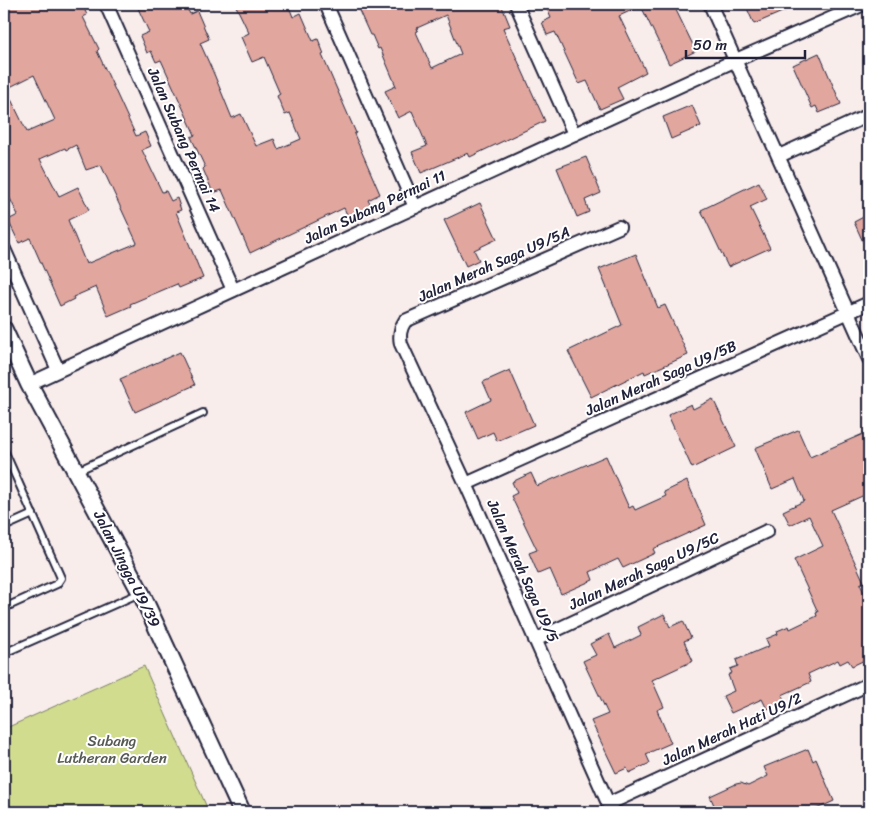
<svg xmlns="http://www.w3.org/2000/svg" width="873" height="816" viewBox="0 0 873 816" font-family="Sriracha,sans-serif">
  <rect width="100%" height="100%" fill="#f9edec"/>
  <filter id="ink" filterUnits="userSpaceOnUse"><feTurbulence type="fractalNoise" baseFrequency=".02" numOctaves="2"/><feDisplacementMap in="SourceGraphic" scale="10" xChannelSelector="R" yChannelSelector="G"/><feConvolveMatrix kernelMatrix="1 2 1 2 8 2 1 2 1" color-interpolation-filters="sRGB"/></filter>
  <g filter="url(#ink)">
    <!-- green -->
    <polygon fill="#d1dc8f" stroke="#7a7f65" points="144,666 209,812 4,812 4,729"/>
    <!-- building -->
    <g fill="#e1a79f" stroke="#22223b" fill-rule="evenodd">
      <path d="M4,4H82L87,15L83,17L99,49L97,51L136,136L145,132L151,146L142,150L162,192L166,191L171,201L177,198L181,210L176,212L203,278L179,288L177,284L130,304L131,306L108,316L96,287L73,297L74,299L60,306L30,238L19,243L8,220L18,215L4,186ZM34,75L55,120L27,132L6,89ZM76,145L86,170L101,165L137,243L86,264L68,220L89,210L78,187L59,196L40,159L65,148L66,150Z"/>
      <polygon points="136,4 185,4 190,14 197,11 209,39 200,43 214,74 232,118 241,114 256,146 274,139 278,149 301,139 290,113 285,115 277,96 280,94 264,57 252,62 241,37 249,33 235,4 288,4 293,17 301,13 313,41 318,39 324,54 322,55 356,133 354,134 380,194 368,200 373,210 350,221 344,208 250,253 222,190 213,193 203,169 205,167 191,137 195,135 161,60 156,62 151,51 147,53 140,36 149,32"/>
      <path d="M356,4H501L510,26L503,28L545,121L470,157L468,153L421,173L412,152L427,146L412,111L398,118L385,91L396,86L380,48L378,49L372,35H370ZM446,15L461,54L432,68L416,32L418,31L417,28Z"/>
      <polygon points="545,4 673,4 696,51 669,64 641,6 619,16 646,72 617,87 623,99 600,109 587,81 579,84 555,32 547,35 542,22 551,18"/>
      <polygon points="745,4 801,4 754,24"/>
      <polygon points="819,53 841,104 819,113 816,106 812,108 793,65"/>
      <polygon points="692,105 701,126 671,139 663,117"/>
      <polygon points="586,157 601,193 585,200 589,212 577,217 557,168"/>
      <polygon points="759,182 767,199 750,207 770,248 728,267 701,210"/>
      <polygon points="480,203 497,239 474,250 479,260 466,266 444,220"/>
      <polygon points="869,214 869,255 854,222"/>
      <polygon points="636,254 658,308 665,305 688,355 645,374 644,371 591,397 568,351 622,325 599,269"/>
      <polygon points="180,352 195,385 135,412 120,379"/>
      <polygon points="510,370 534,425 497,441 493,432 478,439 466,412 491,400 483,382"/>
      <polygon points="713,399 736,447 692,468 668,415 691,404 693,409"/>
      <polygon points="798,430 810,457 863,434 869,449 869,493 831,510 864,582 860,584 869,603 869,658 852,666 848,660 840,664 838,660 808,674 811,682 782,695 785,701 767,709 762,699 731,713 723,696 734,691 728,675 732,673 730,669 738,666 736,660 769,646 766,639 778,634 777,631 789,626 790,629 817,616 816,613 818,612 794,560 823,546 809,516 790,525 783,511 804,501 795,479 772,489 755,448"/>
      <polygon points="606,456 629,508 633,506 635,510 666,496 664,492 687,481 706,525 653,549 655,553 623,568 618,559 590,572 593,580 561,594 550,569 538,574 529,553 537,550 511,496 517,493 512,482 531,473 537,486"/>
      <polygon points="664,614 670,627 683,621 691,638 684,641 693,661 652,680 664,707 657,710 671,743 646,754 650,763 629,773 627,768 616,773 591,721 608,714 583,661 596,655 590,644 609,634 615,648 641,635 638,627"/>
      <polygon points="808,749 813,761 816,759 834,801 810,812 717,812 710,796 736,784 741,783 748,786 768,776 764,767"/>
    </g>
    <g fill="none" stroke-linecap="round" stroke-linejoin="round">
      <!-- service casing -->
      <g stroke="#22223b" stroke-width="10">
        <g id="service">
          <polyline points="77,471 203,413"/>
          <polyline points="4,527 33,514"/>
          <polyline points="4,608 57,584 61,578 4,450"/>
          <polyline points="4,653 140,593"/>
        </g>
      </g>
      <!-- minor casing -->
      <g stroke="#22223b" stroke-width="16">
        <g id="minor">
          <polyline points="106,4 233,290"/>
          <polyline points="326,4 415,207"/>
          <polyline points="516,4 574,134"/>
          <polyline points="710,4 869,359"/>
          <polyline points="779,156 869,115"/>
          <polyline points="4,249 58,370"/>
          <polyline points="29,384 736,60 864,4"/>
          <polyline points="466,484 869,303"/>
          <polyline points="535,640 767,531"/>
          <polyline points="608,804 869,684"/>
          <path d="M612,812L466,484L401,344C399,335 400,329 405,321L619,227"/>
        </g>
      </g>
      <!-- tertiary casing -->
      <g stroke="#22223b" stroke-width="20">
        <polyline id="tertiary" points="4,330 29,384 141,593 242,812"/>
      </g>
      <!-- service -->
      <use href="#service" stroke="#fff" stroke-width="6"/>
      <!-- minor -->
      <use href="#minor" stroke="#fff" stroke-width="12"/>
      <!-- tertiary -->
      <use href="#tertiary" stroke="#fff" stroke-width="16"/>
    </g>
  </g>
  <g text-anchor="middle" stroke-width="4" stroke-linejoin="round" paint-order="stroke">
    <!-- street labels -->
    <g font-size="15" fill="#22223b" stroke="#fff">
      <text transform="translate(184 140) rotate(66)" y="5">Jalan Subang Permai 14</text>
      <text transform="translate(375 207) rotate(-25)" y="5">Jalan Subang Permai 11</text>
      <text transform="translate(494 264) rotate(-24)" y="5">Jalan Merah Saga U9/5A</text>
      <text transform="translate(661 378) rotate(-24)" y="5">Jalan Merah Saga U9/5B</text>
      <text transform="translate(127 569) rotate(63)" y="5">Jalan Jingga U9/39</text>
      <text transform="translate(523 571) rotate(66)" y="5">Jalan Merah Saga U9/5</text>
      <text transform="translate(644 571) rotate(-25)" y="5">Jalan Merah Saga U9/5C</text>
      <text transform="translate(732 729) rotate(-25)" y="5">Jalan Merah Hati U9/2</text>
    </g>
    <!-- park labels -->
    <g font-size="15" fill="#575a54" stroke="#fff">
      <text x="112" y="746">Subang<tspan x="112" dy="17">Lutheran Garden</tspan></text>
    </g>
  </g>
  <!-- margin -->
  <rect width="873" height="816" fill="none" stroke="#fff" stroke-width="20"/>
  <rect x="10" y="10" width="853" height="796" fill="none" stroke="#22223b" stroke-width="2" filter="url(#ink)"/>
  <!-- scale -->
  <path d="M686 50v8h119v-8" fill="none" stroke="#22223b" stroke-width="2.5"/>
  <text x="693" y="50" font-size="15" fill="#22223b" stroke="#ffffff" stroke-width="4" paint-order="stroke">50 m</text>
</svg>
